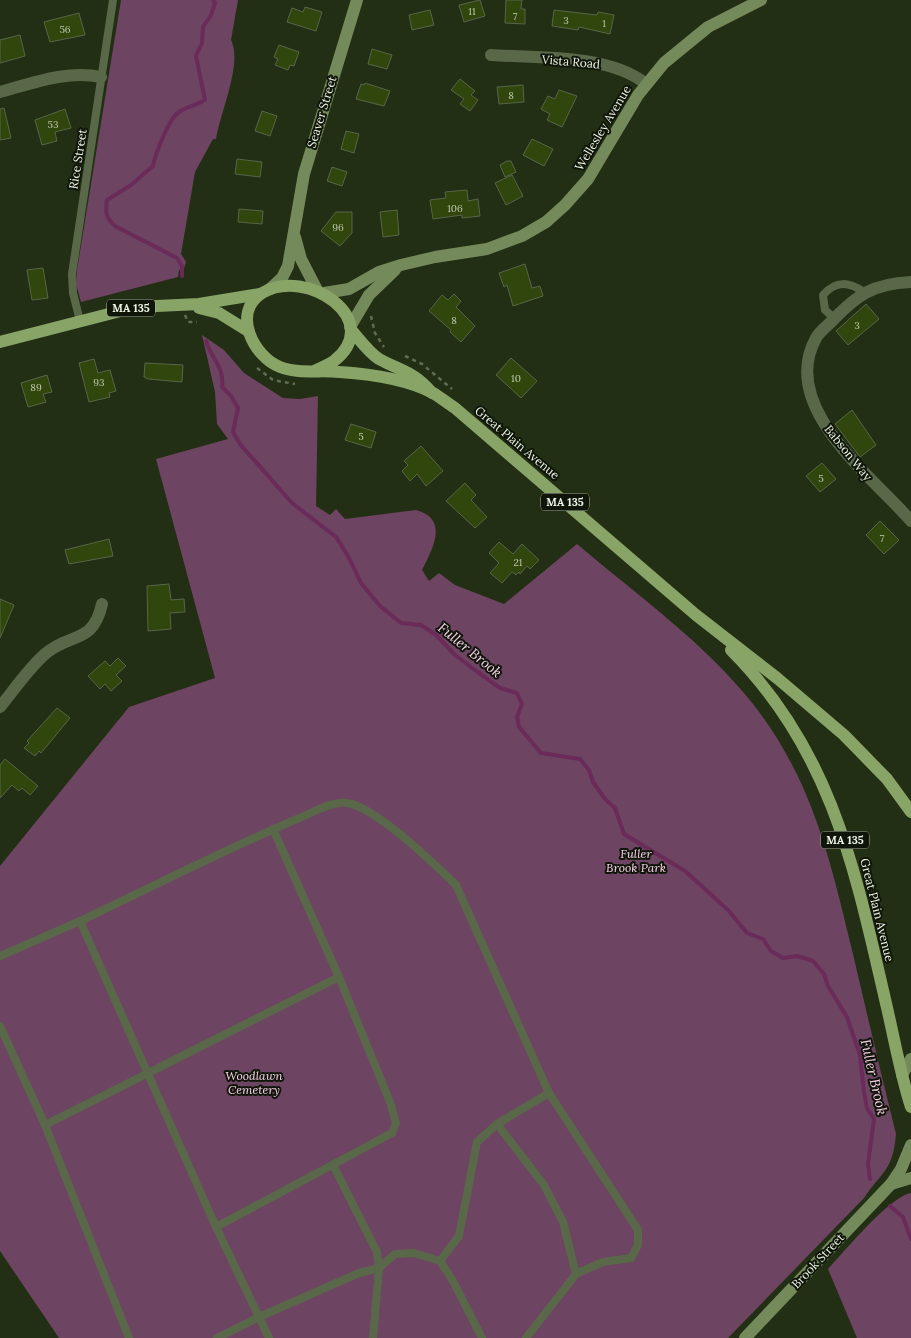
<svg xmlns="http://www.w3.org/2000/svg" width="911" height="1338" viewBox="0 0 911 1338" font-family="Lora,serif">
  <rect width="100%" height="100%" fill="#232f14"/>
  <!-- green -->
  <g fill="#6d4461">
    <path d="M121,0H238L231,40C243,63 220,113 216,139H213L195,172L181,254L186,262L184,268L179,270L178,277L81,302L76,284L77,270Z"/>
    <path d="M202,335L224,350L244,373L283,398L300,399L318,396L316,506L330,515L336,509L345,519L416,510C450,519 432,550 422,570L429,581L439,573L455,585L504,604L577,544C637,595 704,642 753,704C813,780 831,863 853,954C867,1014 881,1074 896,1134C893,1171 882,1171 864,1198L728,1338H59L0,1251V866L129,707L215,678L156,459L228,439L217,424L215,392Z"/>
    <path d="M911,1193V1338H857L828,1269C845,1251 889,1197 911,1193Z"/>
  </g>
  <g fill="none" stroke-linecap="round" stroke-linejoin="round">
    <!-- stream -->
    <g stroke="#6a2b59" stroke-width="4">
      <path d="M182,276V266L177,258L115,226C106,218 105,212 107,200L131,185L153,166C155,155 169,118 179,112C187,107 196,105 205,100L196,56L202,43L203,27L211,15L215,3L213,0"/>
      <path d="M206,341C211,358 225,368 222,387L231,396L238,408L233,432L240,444L292,503L336,537L348,556L361,583L380,606L401,623L421,625L436,635L455,655L479,673L500,688L517,693L522,704L517,717L519,727L541,753L580,759L589,770L593,782L605,799L615,808L624,834L685,871L728,910L747,933L763,939L771,951L783,958L797,956L813,961L824,974L828,986L847,1017L860,1055L864,1092L867,1108L874,1119L868,1164L870,1179"/>
      <polyline points="890,1206 903,1217 911,1239"/>
    </g>
  </g>
  <!-- building -->
  <g fill="#30460c" stroke="#586549">
    <polygon points="480,0 485,16 464,22 459,5"/>
    <polygon points="506,0 522,0 521,9 525,9 525,24 505,23"/>
    <polygon points="305,7 322,12 316,31 287,22 292,8 303,12"/>
    <polygon points="430,10 434,25 412,30 409,15"/>
    <polygon points="554,10 597,15 598,12 614,15 610,34 579,27 578,30 552,26"/>
    <polygon points="79,13 85,35 50,42 44,22"/>
    <polygon points="20,35 25,56 0,63 0,40"/>
    <polygon points="279,45 299,52 294,66 290,65 288,70 275,65 278,59 274,57"/>
    <polygon points="372,49 392,55 387,69 368,64"/>
    <polygon points="460,79 475,91 471,95 478,100 470,111 460,104 464,99 451,90"/>
    <polygon points="365,83 390,91 384,106 356,99 361,84 364,85"/>
    <polygon points="523,85 524,102 499,104 497,87"/>
    <polygon points="559,90 577,96 562,127 547,120 550,114 541,109 548,96 555,99"/>
    <polygon points="4,108 11,138 0,140 0,109"/>
    <polygon points="65,109 71,128 55,132 57,141 42,145 35,120"/>
    <polygon points="262,111 277,116 270,136 255,131"/>
    <polygon points="346,131 359,134 354,153 341,149"/>
    <polygon points="532,139 553,149 544,166 523,155"/>
    <polygon points="237,159 262,162 260,177 235,174"/>
    <polygon points="507,161 511,161 516,172 505,177 500,165"/>
    <polygon points="332,167 347,172 342,186 327,181"/>
    <polygon points="512,175 523,196 506,205 495,183"/>
    <polygon points="467,190 468,201 478,199 480,216 462,218 462,215 433,219 430,200 446,198 445,192"/>
    <polygon points="239,209 263,211 262,224 238,222"/>
    <polygon points="397,210 399,235 383,237 380,212"/>
    <polygon points="336,212 352,212 352,233 340,246 321,231"/>
    <polygon points="525,264 532,288 540,286 543,296 513,306 507,285 504,287 499,273"/>
    <polygon points="43,268 48,298 32,300 27,270"/>
    <polygon points="454,294 461,301 456,307 475,326 461,342 450,332 451,330 429,311 442,295 448,300"/>
    <polygon points="866,304 879,319 848,345 836,331"/>
    <polygon points="511,358 537,381 521,398 496,375"/>
    <polygon points="94,359 98,373 110,370 116,391 109,393 110,397 89,402 79,363"/>
    <polygon points="145,363 183,365 182,382 148,379 144,377"/>
    <polygon points="47,375 52,392 43,394 46,402 28,407 21,383"/>
    <polygon points="852,410 876,445 860,457 835,424"/>
    <polygon points="351,424 376,432 371,448 345,440"/>
    <polygon points="421,446 443,471 426,486 417,474 410,481 402,471 408,465 404,461"/>
    <polygon points="822,463 836,479 820,492 806,476"/>
    <polygon points="465,483 476,495 471,500 487,517 475,528 446,501"/>
    <polygon points="880,521 899,540 884,554 866,535"/>
    <polygon points="109,539 113,556 69,564 65,550"/>
    <polygon points="499,542 513,554 522,544 539,560 530,569 527,566 520,574 519,572 516,575 512,572 502,583 490,573 499,563 489,553"/>
    <polygon points="169,584 171,600 184,599 185,612 170,613 171,629 148,631 147,586"/>
    <polygon points="0,599 14,605 0,638"/>
    <polygon points="118,658 126,666 116,675 122,681 111,691 105,684 100,689 88,676 105,661 110,666"/>
    <polygon points="57,708 70,718 41,753 39,751 35,756 24,748 29,743 27,741"/>
    <polygon points="5,759 38,786 30,795 22,788 19,791 12,785 0,798 0,765"/>
  </g>
  <g fill="none" stroke-linecap="round" stroke-linejoin="round">
    <!-- path -->
    <g stroke="#626c55" stroke-width="2.5" stroke-dasharray="4 4" stroke-linecap="butt">
      <polyline points="185,315 188,322 197,322"/>
      <polyline points="371,316 375,333 384,347"/>
      <polyline points="405,356 422,364 452,389"/>
      <polyline points="257,368 273,380 295,384"/>
    </g>
    <!-- lane -->
    <g stroke="#5a684a" stroke-width="8">
      <path d="M834,318L825,310L823,295C836,280 849,282 864,292"/>
      <polyline points="80,321 73,293 72,274 113,0"/>
      <polyline points="273,829 339,977"/>
      <path d="M80,921C152,887 224,850 297,819C312,813 331,801 347,803C376,807 434,864 456,885L549,1093"/>
      <polyline points="0,956 80,921 216,1227 259,1317 217,1338"/>
      <polyline points="0,1026 45,1125 129,1338"/>
      <polyline points="497,1124 544,1185 563,1222 576,1274"/>
      <polyline points="45,1125 339,977 390,1102 396,1123 392,1133 216,1227"/>
      <polyline points="440,1261 459,1236 477,1142 497,1124 549,1093 638,1230 638,1245 631,1258 603,1262 576,1274 526,1338"/>
      <polyline points="269,1338 259,1317 359,1273 379,1268 377,1252 333,1165"/>
      <polyline points="373,1338 379,1268 395,1254 414,1253 440,1261 453,1281 482,1338"/>
    </g>
    <!-- street -->
    <g stroke="#5a684a" stroke-width="12">
      <path d="M491,55C538,58 609,54 646,84"/>
      <path d="M0,92C33,83 67,70 101,77"/>
      <path d="M911,282C873,284 858,294 832,321C827,326 820,331 816,338C778,407 872,476 911,521"/>
      <path d="M0,707C14,690 28,669 45,654C70,632 93,645 102,604"/>
    </g>
    <!-- secondary -->
    <g stroke="#748a5b" stroke-width="12">
      <polyline points="295,237 301,259 317,290"/>
      <polyline points="270,289 282,278 288,266 304,174 357,0"/>
      <polyline points="324,293 349,289 379,272 401,265 435,257 487,249 522,236 546,222 565,205 588,179 638,95 664,63 708,27 761,0"/>
      <polyline points="350,327 369,295 395,270"/>
      <polyline points="902,1075 911,1059"/>
      <polyline points="891,1184 911,1178"/>
      <polyline points="745,1338 891,1184 901,1169 911,1145"/>
    </g>
    <!-- primary -->
    <g stroke="#88a567" stroke-width="12">
      <polyline points="199,308 219,313 248,331"/>
      <path d="M352,331C360,340 369,353 379,359C401,371 415,372 432,393"/>
      <polyline points="0,342 136,307 199,304 260,294"/>
      <path d="M314,371C321,368 328,365 334,361C386,320 306,266 262,293C231,313 254,357 280,367C298,374 321,370 340,372C369,374 407,379 433,393C440,397 447,403 455,408L696,615L777,678L844,735L887,779L911,812"/>
      <path d="M731,650C834,753 856,875 888,1012C895,1043 901,1076 911,1107"/>
    </g>
  </g>
  <g text-anchor="middle" stroke-width="4" stroke-linejoin="round" paint-order="stroke">
    <!-- number labels -->
    <g font-size="10" fill="#bec9ae">
      <text x="472" y="15">11</text>
      <text x="515" y="20">7</text>
      <text x="566" y="24">3</text>
      <text x="604" y="27">1</text>
      <text x="65" y="33">56</text>
      <text x="511" y="99">8</text>
      <text x="53" y="128">53</text>
      <text x="455" y="212">106</text>
      <text x="338" y="231">96</text>
      <text x="454" y="324">8</text>
      <text x="857" y="329">3</text>
      <text x="516" y="382">10</text>
      <text x="99" y="386">93</text>
      <text x="36" y="391">89</text>
      <text x="361" y="440">5</text>
      <text x="821" y="482">5</text>
      <text x="882" y="542">7</text>
      <text x="518" y="566">21</text>
    </g>
    <!-- shield labels -->
    <g fill="#0f1509" stroke="#aab2a2" stroke-width="1">
      <rect x="107" y="299.5" width="48" height="17" rx="4"/>
      <rect x="541" y="493.5" width="48" height="17" rx="4"/>
      <rect x="821" y="831.5" width="48" height="17" rx="4"/>
    </g>
    <g font-size="11" font-weight="bold" fill="#edf5e4">
      <text x="131" y="312">MA 135</text>
      <text x="565" y="506">MA 135</text>
      <text x="845" y="844">MA 135</text>
    </g>
    <!-- street labels -->
    <g font-size="12" fill="#edf5e4" stroke="#0f1509">
      <text transform="translate(571 62) rotate(5)" y="4">Vista Road</text>
      <text transform="translate(322 112) rotate(-73)" y="4">Seaver Street</text>
      <text transform="translate(603 128) rotate(-59)" y="4">Wellesley Avenue</text>
      <text transform="translate(78 159) rotate(-81)" y="4">Rice Street</text>
      <text transform="translate(517 443) rotate(40)" y="4">Great Plain Avenue</text>
      <text transform="translate(848 453) rotate(51)" y="4">Babson Way</text>
      <text transform="translate(877 910) rotate(76)" y="4">Great Plain Avenue</text>
      <text transform="translate(818 1261) rotate(-47)" y="4">Brook Street</text>
    </g>
    <!-- park labels -->
    <g font-size="12" font-style="italic" fill="#fbd3ed" stroke="#0f1509">
      <text x="636" y="858">Fuller<tspan x="636" dy="14">Brook Park</tspan></text>
      <text x="254" y="1080">Woodlawn<tspan x="254" dy="14">Cemetery</tspan></text>
    </g>
    <!-- water labels -->
    <g font-size="14" font-style="italic" fill="#f6cfe9" stroke="#0f1509">
      <text transform="translate(470 650) rotate(39)" y="5">Fuller Brook</text>
      <text transform="translate(874 1077) rotate(77)" y="5">Fuller Brook</text>
    </g>
  </g>
</svg>
